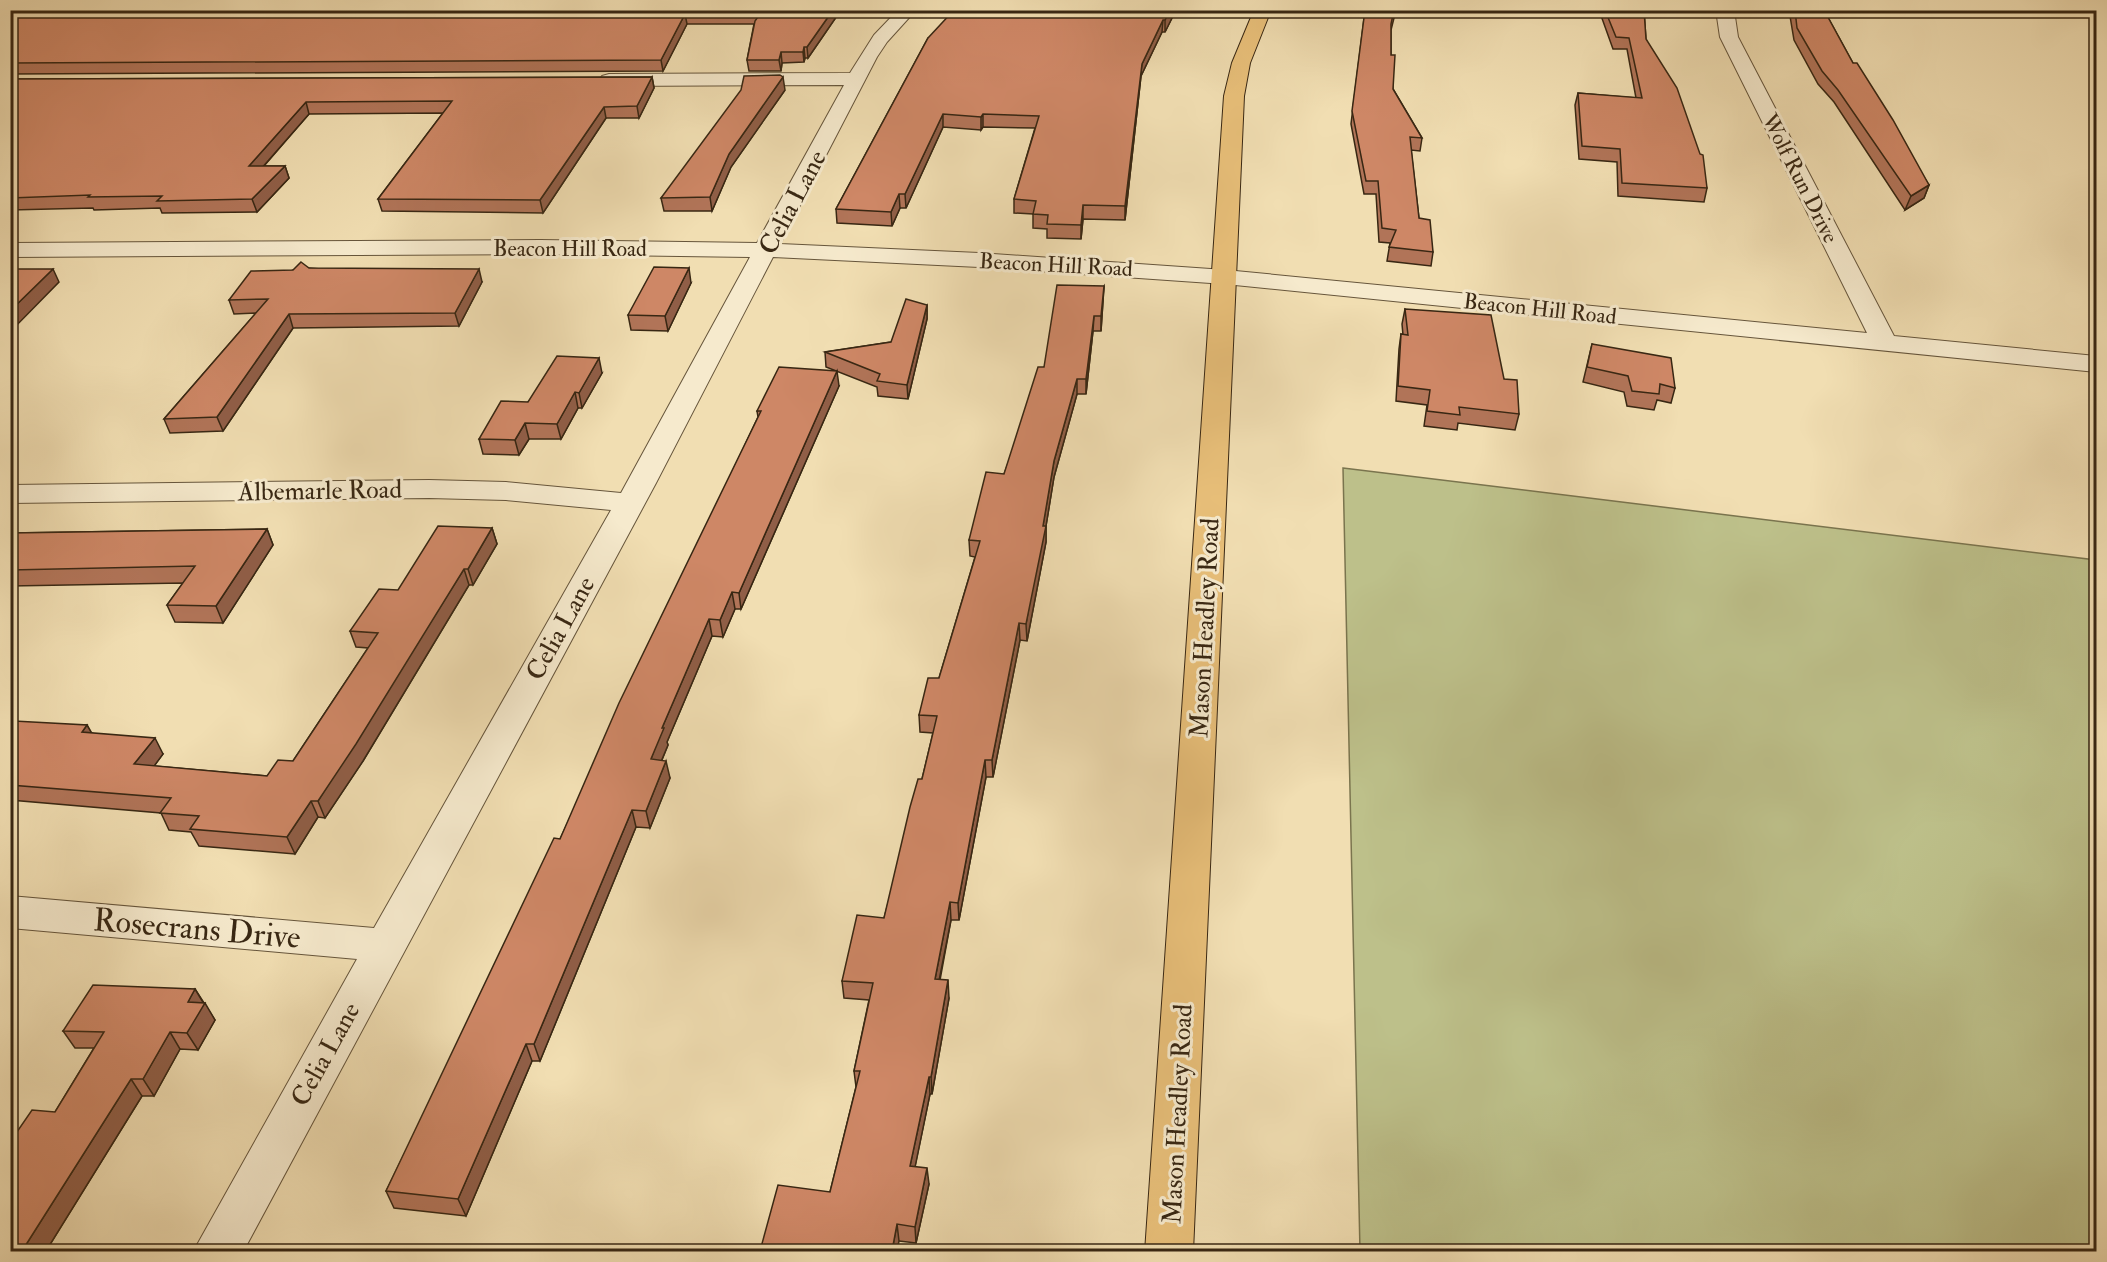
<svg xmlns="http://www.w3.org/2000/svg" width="2107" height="1262" viewBox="0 0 2107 1262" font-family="'IM FELL Double Pica',serif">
  <rect width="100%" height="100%" fill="#f1deb2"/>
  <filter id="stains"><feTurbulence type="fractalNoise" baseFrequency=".00333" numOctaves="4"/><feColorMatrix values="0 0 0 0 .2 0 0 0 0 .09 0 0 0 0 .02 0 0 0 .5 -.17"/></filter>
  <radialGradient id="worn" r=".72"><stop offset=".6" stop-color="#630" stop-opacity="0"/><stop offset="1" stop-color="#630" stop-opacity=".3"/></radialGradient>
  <!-- green -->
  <polygon fill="#bdc08a" stroke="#7a744e" stroke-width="1.5" points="1343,468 2096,560 2096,1251 1360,1251"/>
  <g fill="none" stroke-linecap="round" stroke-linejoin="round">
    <!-- minor casing -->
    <g stroke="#66553b" stroke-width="2">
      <polygon id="minor" points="898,10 916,10 887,42 877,57 780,244 979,253 1225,270 1867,333 1720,37 1716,10 1734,10 1738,37 1894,336 2096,356 2096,372 1225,284 979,267 773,257 656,483 243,1252 193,1252 357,959 10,928 10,896 374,928 611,510 506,500 429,498 10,503 10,485 429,480 506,482 621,493 750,257 540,254 10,257 10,243 540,240 757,243 844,85 609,86 602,84 599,80 602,76 609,74 850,73 874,35"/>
    </g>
    <!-- major casing -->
    <g stroke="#382713" stroke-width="2">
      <polygon id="major" points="1254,10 1271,10 1250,63 1244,96 1193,1252 1145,1252 1224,96 1232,63"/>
    </g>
    <!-- minor -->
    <use href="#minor" fill="#f6eacd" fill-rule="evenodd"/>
    <!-- major -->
    <use href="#major" fill="#e8bf79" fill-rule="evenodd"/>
  </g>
  <!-- wall -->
  <g fill="#b17458" stroke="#382713" stroke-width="1.5">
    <polygon points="10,10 841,10 808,58 805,58 804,62 782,63 781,71 749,71 747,60 754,24 687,24 663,71 10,74"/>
    <polygon points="1071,10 1176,10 1165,32 1162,32 1141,76 1125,220 1083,219 1081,239 1047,238 1047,229 1033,228 1033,214 1014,213 1014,199 1035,128 983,127 981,130 943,127 906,208 900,208 892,226 837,223 836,209 928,38 1067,16"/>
    <polygon points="1365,10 1396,10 1391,30 1391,55 1393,89 1422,138 1420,151 1411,150 1419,218 1433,252 1431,266 1387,261 1390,243 1379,242 1376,194 1364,194 1351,124"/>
    <polygon points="1599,10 1644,10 1646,39 1707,188 1704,202 1618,196 1617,162 1579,159 1575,105 1578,93 1636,98 1627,49 1613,49"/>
    <polygon points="1792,10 1824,10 1853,63 1929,185 1924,198 1905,210 1834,102 1818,84 1794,40 1790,16"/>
    <polygon points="652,77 654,88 639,118 606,118 543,213 382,211 378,199 443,113 309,114 264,166 285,166 289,178 257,212 162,213 160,208 94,210 93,208 10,210 10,79"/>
    <polygon points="785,90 731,167 712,211 664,211 661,198"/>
    <polygon points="309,268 482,282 459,326 293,328 223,431 170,433 164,419 256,313 234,314 229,300 293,270"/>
    <polygon points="691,283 668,331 631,330 628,315"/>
    <polygon points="1104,286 1101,331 1093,331 1086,394 1077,394 1054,477 1046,526 1046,542 1027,641 1020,640 993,777 986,777 959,920 951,920 940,980 949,998 932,1094 930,1094 915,1166 929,1184 916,1243 899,1241 830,1192 856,1087 854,1071 869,1000 844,998 842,981 884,918 922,779 933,733 920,732 919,715 939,678 975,557 970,556 969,540 1004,474 1044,367"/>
    <polygon points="927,305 927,319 908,399 878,396 877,387 826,367 825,352 891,342"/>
    <polygon points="1405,309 1504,379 1519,414 1515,430 1458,423 1457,430 1424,426 1427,405 1396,401 1399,349 1401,334 1403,335 1402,324"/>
    <polygon points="1592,344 1675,388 1671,403 1657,400 1654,410 1627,406 1624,392 1583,382"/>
    <polygon points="602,373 582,408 578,408 561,439 529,439 519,455 483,454 479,439 528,402"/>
    <polygon points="839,386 741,609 735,609 723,637 712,636 667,742 668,745 662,760 670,778 650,828 636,827 540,1061 532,1061 466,1216 394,1208 386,1191 560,839 758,417 757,411"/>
    <polygon points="492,528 497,544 473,585 469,585 363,761 325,818 318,817 295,854 199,846 191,832 169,830 161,813 10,800 10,724 87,725 91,733 163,754 154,766 267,776 293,761 368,648 356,647 350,631"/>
    <polygon points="267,529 273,545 223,623 175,622 167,605 183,583 10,586 10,533"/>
    <polygon points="195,989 215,1020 198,1050 180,1049 154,1096 142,1096 46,1251 10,1251 55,1112 94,1048 75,1048 63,1031"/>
  </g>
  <!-- shaded-wall -->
  <g fill="#905e47" stroke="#382713" stroke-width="1.5">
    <polygon points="833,10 841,10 808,58 807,47"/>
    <polygon points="1170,10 1176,10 1165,32 1165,20"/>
    <polygon points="685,14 687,24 663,71 661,60"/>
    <polygon points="1163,20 1162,32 1141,76 1125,220 1125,206 1142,64"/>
    <polygon points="804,47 805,58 804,62 803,52"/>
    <polygon points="781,52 782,63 781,71 779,60"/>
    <polygon points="652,77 654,88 639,118 637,106"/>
    <polygon points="783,77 785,90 731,167 712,211 710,197 729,154"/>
    <polygon points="306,102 309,114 253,178 249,166"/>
    <polygon points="604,107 606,118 543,213 540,200"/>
    <polygon points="943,114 943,127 906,208 905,194"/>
    <polygon points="983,114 983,127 981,130 981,117"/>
    <polygon points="285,166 289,178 257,212 252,199"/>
    <polygon points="1929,185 1924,198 1905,210 1911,196"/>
    <polygon points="899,194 900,208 892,226 891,212"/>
    <polygon points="1083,205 1083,219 1081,239 1081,225"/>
    <polygon points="689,268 691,283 668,331 665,316"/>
    <polygon points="53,269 59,282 10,332 10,311"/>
    <polygon points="479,269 482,282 459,326 455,313"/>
    <polygon points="1104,286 1101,331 1101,316"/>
    <polygon points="927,305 927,319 908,399 907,385"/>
    <polygon points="289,314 293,328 223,431 217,417"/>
    <polygon points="1094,316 1093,331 1086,394 1086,379"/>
    <polygon points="599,358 602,373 582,408 579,393"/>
    <polygon points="837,371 839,386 741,609 739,593"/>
    <polygon points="1077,379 1077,394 1054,477 1046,526 1046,542 1027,641 1026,624 1054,461"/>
    <polygon points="575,392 578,408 561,439 557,424"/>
    <polygon points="525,423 529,439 519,455 515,440"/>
    <polygon points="492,528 497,544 473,585 468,569"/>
    <polygon points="267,529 273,545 223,623 216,606"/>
    <polygon points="464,569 469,585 363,761 325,818 318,801"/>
    <polygon points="732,592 735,609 723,637 720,620"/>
    <polygon points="709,619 712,636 667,742 668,745 655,776 651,759 662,728"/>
    <polygon points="1019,623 1020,640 993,777 992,760"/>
    <polygon points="87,725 97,742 82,732"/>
    <polygon points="155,738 163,754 143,781 134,764"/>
    <polygon points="985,760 986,777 959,920 958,903"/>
    <polygon points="666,761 670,778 650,828 646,811"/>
    <polygon points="311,801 318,817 295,854 287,837"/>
    <polygon points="632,810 636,827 540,1061 534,1044"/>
    <polygon points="950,902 951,920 936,996 935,979"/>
    <polygon points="948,980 949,998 932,1094 931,1077"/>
    <polygon points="195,989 204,1004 205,1003 215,1020 198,1050 187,1033 188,1002"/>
    <polygon points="170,1032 180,1049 154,1096 143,1079"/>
    <polygon points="526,1044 532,1061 466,1216 458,1199"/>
    <polygon points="929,1077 930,1094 912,1182 910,1166"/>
    <polygon points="131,1079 142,1096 46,1251 22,1251"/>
    <polygon points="927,1168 929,1184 916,1243 915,1227"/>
    <polygon points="897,1224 899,1241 897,1251 892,1251"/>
  </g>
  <!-- building -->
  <g fill="#ce8766" stroke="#382713" stroke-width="1.5">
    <polygon points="10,10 833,10 807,47 804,47 803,52 781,52 779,60 747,60 755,21 760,14 685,14 661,60 10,63"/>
    <polygon points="954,10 1011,10 1067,16 1071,10 1170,10 1165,20 1163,20 1142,64 1125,206 1083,205 1081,225 1047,224 1048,215 1033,214 1036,201 1014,199 1039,116 983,114 981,117 943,114 905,194 899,194 891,212 836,209 928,38"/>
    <polygon points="1365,10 1394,10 1391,24 1391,55 1395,55 1393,89 1422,138 1410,137 1419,218 1430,220 1433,252 1389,247 1396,230 1382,228 1378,181 1366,181 1352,111"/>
    <polygon points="1605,10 1644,10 1646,39 1677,88 1700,154 1703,155 1707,188 1622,183 1620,149 1582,146 1578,93 1642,98 1629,38 1616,37"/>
    <polygon points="1795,10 1824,10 1853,63 1857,63 1893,120 1929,185 1911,196 1838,90 1822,71 1797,28"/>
    <polygon points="780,75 783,77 729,154 710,197 661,198 741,90 744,76"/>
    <polygon points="652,77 637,106 604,107 540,200 378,199 452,101 306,102 249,166 285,166 252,199 157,201 162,196 88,197 90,195 10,198 10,79"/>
    <polygon points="301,262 309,268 479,269 455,313 289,314 217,417 164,419 268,299 229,300 251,271 293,270"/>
    <polygon points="654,267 689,268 665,316 628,315"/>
    <polygon points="10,269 53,269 10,311"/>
    <polygon points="1057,285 1104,286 1101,316 1094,316 1086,379 1077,379 1054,461 1043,526 1046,526 1026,624 1019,623 992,760 985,760 958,903 950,902 935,979 948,980 931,1077 929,1077 910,1166 927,1168 915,1227 897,1224 892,1251 760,1251 778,1185 830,1192 860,1071 854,1071 873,983 842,981 857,915 884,918 910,807 918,779 922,779 937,716 919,715 928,678 939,678 980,541 969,540 986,472 1004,474 1038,367 1044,367"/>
    <polygon points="906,299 927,305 907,385 877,381 880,374 825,352 891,342"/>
    <polygon points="1405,309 1491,315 1504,379 1517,380 1519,414 1459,407 1460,415 1427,411 1430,390 1398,386 1401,334 1408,335"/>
    <polygon points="1592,344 1671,358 1675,388 1660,384 1659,394 1632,391 1628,376 1587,367"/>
    <polygon points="557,356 599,358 579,393 575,392 557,424 525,423 515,440 479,439 501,401 528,402"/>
    <polygon points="779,367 837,371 739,593 732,592 720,620 709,619 662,728 664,728 651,759 666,761 646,811 632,810 534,1044 526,1044 458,1199 386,1191 554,838 560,839 619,703 761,411 757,411"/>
    <polygon points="438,526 492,528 468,569 464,569 356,744 318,801 311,801 287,837 190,829 199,816 160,813 171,798 10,785 10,724 14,721 87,725 82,732 155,738 134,764 267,776 278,760 293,761 378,633 350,631 379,589 398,590"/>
    <polygon points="267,529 216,606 167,605 195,566 10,570 10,533"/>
    <polygon points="93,985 195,989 188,1002 205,1003 187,1033 170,1032 143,1079 131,1079 22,1251 10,1251 10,1142 32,1110 55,1112 104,1032 63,1031"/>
  </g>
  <g text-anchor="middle" stroke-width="6" stroke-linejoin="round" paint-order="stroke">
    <!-- far-street labels -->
    <g font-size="22" fill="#382713" stroke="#f6eacd">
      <text transform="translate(1801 178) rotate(63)" y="8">Wolf Run Drive</text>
      <text x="570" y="256">Beacon Hill Road</text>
      <text transform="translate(1056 264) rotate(3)" y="8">Beacon Hill Road</text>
      <text transform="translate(1540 308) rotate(6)" y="8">Beacon Hill Road</text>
    </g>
    <!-- street labels -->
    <g font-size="26" fill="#382713" stroke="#f6eacd">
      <text transform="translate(792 202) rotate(-62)" y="9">Celia Lane</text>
      <text transform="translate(320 490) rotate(-1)" y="9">Albemarle Road</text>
      <text transform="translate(560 628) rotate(-61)" y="9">Celia Lane</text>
      <text transform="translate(1204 628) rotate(-87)" y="9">Mason Headley Road</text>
      <text transform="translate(325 1054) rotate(-61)" y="9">Celia Lane</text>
      <text transform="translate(1177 1114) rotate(-87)" y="9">Mason Headley Road</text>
    </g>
    <!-- near-street labels -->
    <g font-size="32" fill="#382713" stroke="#f6eacd">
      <text transform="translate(197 928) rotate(5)" y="11">Rosecrans Drive</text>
    </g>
  </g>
  <!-- margin -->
  <rect width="2107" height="1262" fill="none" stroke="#f1deb2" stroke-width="36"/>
  <rect x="12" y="12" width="2083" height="1238" fill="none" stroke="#382713" stroke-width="3"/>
  <rect x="18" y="18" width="2071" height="1226" fill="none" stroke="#382713" stroke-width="1.5"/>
  <rect width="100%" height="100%" filter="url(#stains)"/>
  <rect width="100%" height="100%" fill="url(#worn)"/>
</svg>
